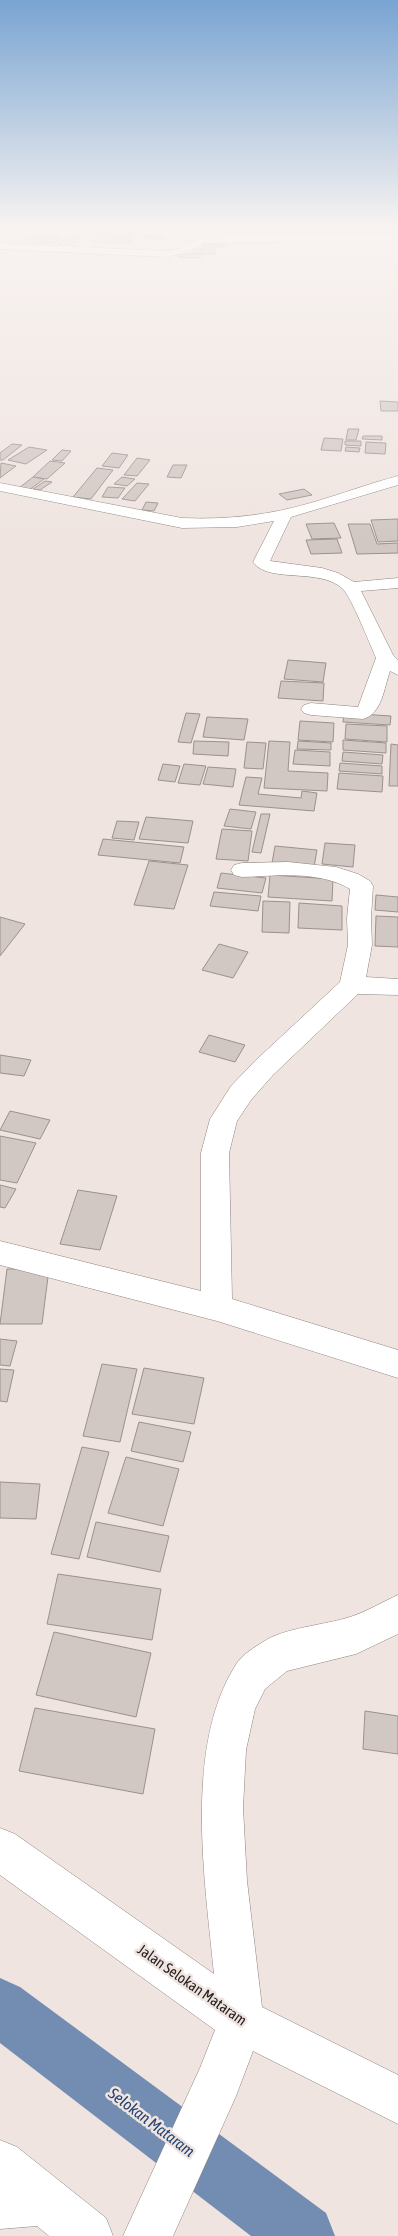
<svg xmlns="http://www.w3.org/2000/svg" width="398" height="2236" viewBox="0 0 398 2236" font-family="'Asap Condensed',sans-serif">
  <rect width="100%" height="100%" fill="#efe4e0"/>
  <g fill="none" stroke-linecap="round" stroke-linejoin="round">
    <!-- canal -->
    <polygon fill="#738cb1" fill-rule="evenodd" points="0,1978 20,1987 326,2213 335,2236 251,2236 0,2043"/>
  </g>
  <!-- building -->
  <g fill="#d1c7c3" stroke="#9b918e">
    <polygon points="86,228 100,229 96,235 81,234"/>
    <polygon points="144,228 173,228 171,231 142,230"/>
    <polygon points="116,229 138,230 133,237 110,236"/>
    <polygon points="35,232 44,233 35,239 26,239"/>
    <polygon points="100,233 111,234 108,238 133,239 130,243 94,242"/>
    <polygon points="71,235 84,235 70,247 56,246"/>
    <polygon points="140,235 165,236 163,239 138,238"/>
    <polygon points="43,236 62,237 59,240 39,238"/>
    <polygon points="38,239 58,240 54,243 34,242"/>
    <polygon points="203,244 225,245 225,247 202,247"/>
    <polygon points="195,249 216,249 215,254 193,254"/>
    <polygon points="180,254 201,254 200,258 178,257"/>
    <polygon points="380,401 398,402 398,411 381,411"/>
    <polygon points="348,429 359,429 356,440 346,440"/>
    <polygon points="363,436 382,436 382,440 362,439"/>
    <polygon points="324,438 343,439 341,451 321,450"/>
    <polygon points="345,441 361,441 361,446 345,445"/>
    <polygon points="366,442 386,443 385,454 365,453"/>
    <polygon points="12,444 22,445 3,460 0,460 0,453"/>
    <polygon points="29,447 47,450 26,464 8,460"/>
    <polygon points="346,447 360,448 359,452 345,451"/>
    <polygon points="62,450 71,451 62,461 52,460"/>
    <polygon points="112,453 128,455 119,468 102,466"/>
    <polygon points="137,458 150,460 137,476 124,475"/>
    <polygon points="50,461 65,463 47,479 33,477"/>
    <polygon points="1,463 16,466 0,478"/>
    <polygon points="173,465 187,465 181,478 167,477"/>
    <polygon points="97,468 113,470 91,499 73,497"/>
    <polygon points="33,477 44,479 29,490 19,488"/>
    <polygon points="122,477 135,479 127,486 114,484"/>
    <polygon points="45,481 52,482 40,490 33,489"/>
    <polygon points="137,483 149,484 135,501 122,499"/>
    <polygon points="108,487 125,488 118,498 102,497"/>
    <polygon points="304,489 312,495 287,500 279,494"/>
    <polygon points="146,502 158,503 154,511 142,510"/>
    <polygon points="398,519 398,541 378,542 371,520"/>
    <polygon points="334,523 341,538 312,539 306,524"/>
    <polygon points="348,524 370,524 377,544 398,543 398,553 357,554"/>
    <polygon points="337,539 342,553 311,554 306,540"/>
    <polygon points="288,660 326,663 323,682 284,679"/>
    <polygon points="281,681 324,683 323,701 278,698"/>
    <polygon points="186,713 200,714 191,743 178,742"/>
    <polygon points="344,713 391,716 390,725 343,722"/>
    <polygon points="207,717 248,719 244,740 203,737"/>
    <polygon points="300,721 334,723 333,742 298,740"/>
    <polygon points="346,724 387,726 387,742 345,739"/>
    <polygon points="343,740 386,743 386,753 343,750"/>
    <polygon points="194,741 229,742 228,756 193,754"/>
    <polygon points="269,741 290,742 288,771 328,773 327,791 264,788"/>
    <polygon points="298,741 331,743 331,750 297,749"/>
    <polygon points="247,742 266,743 263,769 244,768"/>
    <polygon points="391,744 398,745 398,786 389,786"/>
    <polygon points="295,750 330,752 330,766 293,764"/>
    <polygon points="343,752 383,755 382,764 342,761"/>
    <polygon points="340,763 382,766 382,774 339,771"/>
    <polygon points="163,764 180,766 175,782 158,780"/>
    <polygon points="184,764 206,766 200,785 178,783"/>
    <polygon points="208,767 236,769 233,787 203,784"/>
    <polygon points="339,773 383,776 382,792 337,789"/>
    <polygon points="246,777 262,778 258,794 301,798 302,791 317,793 314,811 239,805"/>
    <polygon points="230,809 256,812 251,829 224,826"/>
    <polygon points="261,814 270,814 261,853 252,852"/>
    <polygon points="146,817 193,821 188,843 139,839"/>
    <polygon points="117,821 139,822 134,840 112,838"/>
    <polygon points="222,829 252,831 248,861 216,859"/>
    <polygon points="103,839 184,847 180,863 98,855"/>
    <polygon points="325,843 355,845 353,867 322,864"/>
    <polygon points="275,846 317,850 314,867 272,863"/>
    <polygon points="149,861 188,865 174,909 134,905"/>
    <polygon points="221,873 266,878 262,893 217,888"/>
    <polygon points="270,875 333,879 332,901 268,897"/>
    <polygon points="214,892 261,896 258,911 210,906"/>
    <polygon points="376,895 398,897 398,912 375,910"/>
    <polygon points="263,901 290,902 289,933 262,932"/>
    <polygon points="299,903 342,906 342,930 298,928"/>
    <polygon points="376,916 398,917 398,947 375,946"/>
    <polygon points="0,917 25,924 0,956"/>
    <polygon points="219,944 248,952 233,978 202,970"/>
    <polygon points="209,1035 245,1045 235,1062 199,1052"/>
    <polygon points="0,1055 31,1060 24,1076 0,1073"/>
    <polygon points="10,1111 50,1120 40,1139 0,1130"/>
    <polygon points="0,1136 36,1143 17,1183 0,1180"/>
    <polygon points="0,1185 16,1189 5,1208 0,1207"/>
    <polygon points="78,1190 117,1196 100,1250 60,1244"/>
    <polygon points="7,1269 49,1269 42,1324 0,1324"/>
    <polygon points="0,1339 17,1341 10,1366 0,1365"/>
    <polygon points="102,1364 137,1369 120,1442 83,1436"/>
    <polygon points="144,1368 204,1378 194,1424 132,1414"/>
    <polygon points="0,1369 14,1370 7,1402 0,1401"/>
    <polygon points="139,1422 191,1432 183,1462 131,1451"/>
    <polygon points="82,1447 109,1452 79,1559 51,1554"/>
    <polygon points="126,1457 179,1469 163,1526 108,1513"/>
    <polygon points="0,1482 40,1484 36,1519 0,1518"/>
    <polygon points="96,1522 169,1536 160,1572 87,1557"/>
    <polygon points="58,1574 161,1589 152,1640 47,1624"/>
    <polygon points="54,1632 151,1653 136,1717 36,1695"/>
    <polygon points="35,1708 155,1729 143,1794 19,1771"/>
    <polygon points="365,1711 398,1716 398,1754 363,1749"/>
  </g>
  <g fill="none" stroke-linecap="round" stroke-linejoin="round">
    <!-- street casing -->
    <g stroke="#8d8480" stroke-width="1">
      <g id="street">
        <polygon points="398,234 398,240 203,243 185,253 165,257 0,249 0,243 165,251 178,249 198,238 225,235"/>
        <path d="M398,476V485L291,517L270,561L322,568L338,573L354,582L398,578V588L361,591L393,655L398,660V675L390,671C384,688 382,714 363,719L311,715L304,713L301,709L304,705L311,703L358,707L376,658C370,644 351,597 343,589C320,567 268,584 253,562L274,521L237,527L182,528L0,491V483L182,518C227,520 271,515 314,502C342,494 370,483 398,476Z"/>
        <path d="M288,862L336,867L358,874L370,881L373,886L371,918L372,945L366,977L398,979V995L358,994L273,1075L251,1100L237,1121L229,1153L232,1299L398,1350V1378L217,1321L0,1265V1241L201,1291V1153L210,1119L231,1086L255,1061L340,982L348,945L347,918L350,889C318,870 277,876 242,877L234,875L231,870L234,865L242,863Z"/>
        <path d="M398,1595V1634L356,1654L287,1671L265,1689L255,1709L246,1750L243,1808L247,1881L262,2007L398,2075V2124L253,2051L236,2096L173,2236H123L200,2068L215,2030L0,1875V1828L15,1834L214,1974C205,1881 183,1746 237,1663C242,1655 255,1647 263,1642C283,1628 325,1625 350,1617C366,1612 382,1602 398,1595Z"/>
        <polygon points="0,2140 17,2147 106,2218 113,2236 49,2236 37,2226 0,2229"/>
      </g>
    </g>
    <!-- street -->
    <use href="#street" fill="#fff" fill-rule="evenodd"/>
  </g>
  <!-- sky -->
  <linearGradient id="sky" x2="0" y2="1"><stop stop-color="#79a4d2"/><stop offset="0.42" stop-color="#f8f3f1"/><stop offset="1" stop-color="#f8f3f1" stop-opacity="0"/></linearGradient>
  <rect width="398" height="541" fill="url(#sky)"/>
  <g text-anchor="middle" stroke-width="5" stroke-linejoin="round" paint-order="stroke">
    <!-- near-street labels -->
    <g font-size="15" fill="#252120" stroke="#efe4e0">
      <text transform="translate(192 1985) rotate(35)" y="5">Jalan Selokan Mataram</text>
    </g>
    <!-- near-water labels -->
    <g font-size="16" font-style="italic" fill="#214273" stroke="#efe4e0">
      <text transform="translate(152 2122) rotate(37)" y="6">Selokan Mataram</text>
    </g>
  </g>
</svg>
